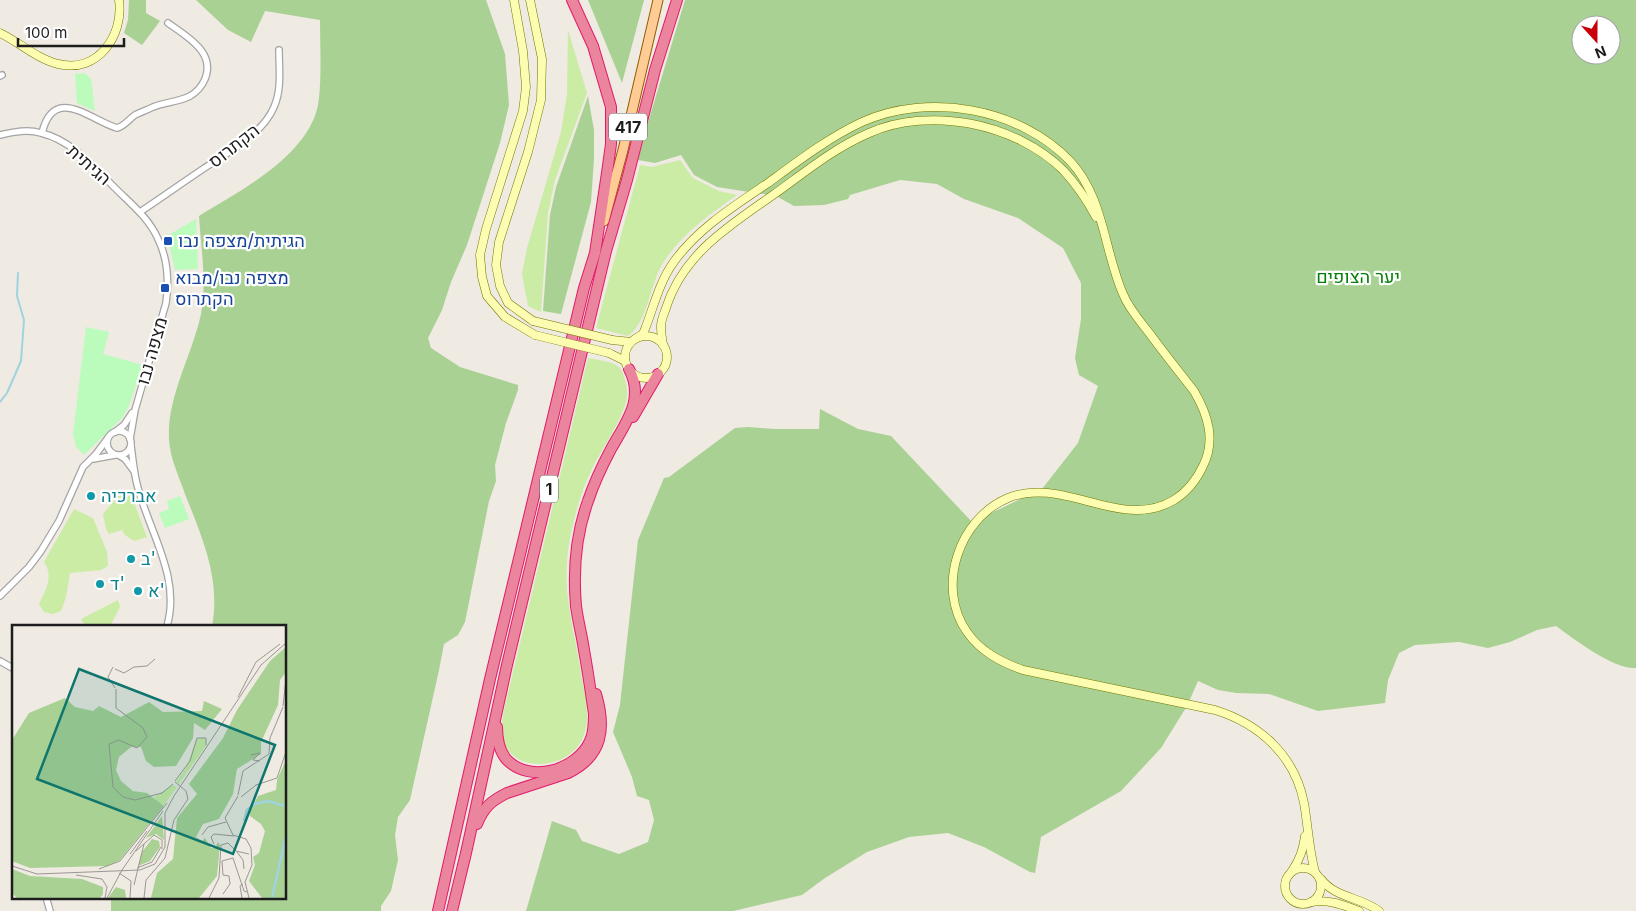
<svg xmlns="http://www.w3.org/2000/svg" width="1636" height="911" viewBox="0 0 1636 911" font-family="Inter,Heebo,sans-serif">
  <rect width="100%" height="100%" fill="#efeae2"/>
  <!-- grass -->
  <g fill="#cbeca4">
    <polygon points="568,30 587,93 555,180 548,213 541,312 528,306 522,274 527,248 561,132 567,94"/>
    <path d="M680,160L693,178L719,191L737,195C709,215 682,233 663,263C650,283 648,322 628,336L596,328L640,165L652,167Z"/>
    <path d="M588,358C597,360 614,361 620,368C625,375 628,389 627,397C625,416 601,450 592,469C582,489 576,511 571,533C567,551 566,572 567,590C570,620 578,650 582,680C585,692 588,705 587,718C587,726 585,735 580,743C566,767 522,773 506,747C499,736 502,722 504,710Z"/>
    <polygon points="130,492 147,537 134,541 125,535 122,530 109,534 106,529 103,514 118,496"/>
    <path d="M74,509L93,518L107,552L108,566L101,570L70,573L66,597L61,611L53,614L44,612L39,604C46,590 54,576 44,562Z"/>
    <polygon points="118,600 120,607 110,626 85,626 81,619"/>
  </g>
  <!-- forest -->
  <g fill="#a9d194" fill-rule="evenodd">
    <polygon points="129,0 146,0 146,13 160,21 142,45 124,33 128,20"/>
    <path d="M196,0H486L505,54L509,105L500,143L467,245L451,282L442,310L428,338L431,348L460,367L518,385V390L506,423L495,465L496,481L489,501L465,622L458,635L444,644L439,670L410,800L398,817L395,835L398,860L391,891L381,906V911H111V897H285V626H212C221,579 202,537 185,494C179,476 170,459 169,439C167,396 192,356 201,314C207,283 201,248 199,216C240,191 308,156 318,105C322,81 320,46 320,20L265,11L251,42L228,30Z"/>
    <polygon points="588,0 644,0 622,83"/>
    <path d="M685,0H1636V668C1614,670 1574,639 1556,626L1537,630L1510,642L1488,648L1459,642L1415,645L1399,653L1388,680L1385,703L1318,711L1269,694L1236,693L1218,690L1198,681L1187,706L1161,748L1121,791L1041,837L1035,873L1030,872L984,847L948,833L909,837L867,852L825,878L802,895L733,911H526L552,821L576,830L582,841L619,854L648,842L654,820L649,800L637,796L632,777L613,732L620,705L638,540L664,478L669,477L735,428L748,427L775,429H819L820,409L858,429L891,436L972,522L1042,489L1078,443L1098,386L1079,375L1075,358L1081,319V283L1063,248L1018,218L964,199L937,184L900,180L850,195L848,199L824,205L794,206L776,196L717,187L694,175L681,155L655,163L638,160L646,129ZM1581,25H1611V55H1581Z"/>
    <polygon points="588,96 594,130 594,159 591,202 561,314 543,311 550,215 556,187"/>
  </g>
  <!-- park -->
  <g fill="#bbfcbd">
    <polygon points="85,73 91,79 95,111 77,103 75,74"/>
    <polygon points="196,219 198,269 175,270 167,236"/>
    <polygon points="86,327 109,332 103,354 143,365 129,406 123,417 84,455 76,447 73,434"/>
    <polygon points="180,496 189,519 165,528 159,513 169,509 167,501"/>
  </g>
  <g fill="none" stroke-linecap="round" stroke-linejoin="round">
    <!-- stream -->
    <polyline stroke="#9fd4df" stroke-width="2" points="0,402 7,393 21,361 24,320 17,296 18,273"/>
    <!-- street casing -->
    <g stroke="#a4a4a4" stroke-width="8">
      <g id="street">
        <polyline points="0,76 2,75"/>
        <path d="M42,133C54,84 90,120 117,128C125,126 129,119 135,115C141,112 147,110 153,107C165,102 179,102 190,96C197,92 202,86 205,79C216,52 186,36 168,23"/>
        <path d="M0,135C14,132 27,129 41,133C71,140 93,166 114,187C130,203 149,218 158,239C168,259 169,281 166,303L135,410L130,439"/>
        <path d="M140,212C161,198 182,183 203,169C227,153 263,134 274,107C282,89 279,69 279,50"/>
        <circle cx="119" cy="443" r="12"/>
        <polyline points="115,432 124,425 132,413"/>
        <path d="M131,446C133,460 134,475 138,488C150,533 181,578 167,626"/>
        <polyline points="120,456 125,459 134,471"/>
        <polyline points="93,459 115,455"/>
        <polyline points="0,596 29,567 41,551 59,521 83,467 96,454 108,438"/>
        <polyline points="0,661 14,669"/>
        <polyline points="46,897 50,911"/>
      </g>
    </g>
    <!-- secondary casing -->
    <g stroke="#717700" stroke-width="9">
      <g id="secondary">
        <polyline points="514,0 523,51 526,87 523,111 486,229 480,255 482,277 487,296 505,317 535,335"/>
        <polyline points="530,0 542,59 541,100 528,152 499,242 496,265 500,286 508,303 533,321"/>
        <path d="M0,33C19,42 37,59 58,64C98,74 124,35 119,0"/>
        <circle cx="646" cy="357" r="21"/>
        <path d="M635,339L643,334L645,329C654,306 659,283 673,263C697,229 734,206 768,183C798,161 828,138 862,122C929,92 1019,108 1070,161C1104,197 1104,251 1123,294C1129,309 1140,321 1150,334C1164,353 1179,372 1194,391C1208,415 1216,440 1203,466C1196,481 1187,492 1174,500C1121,532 1063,475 1008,498C958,519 936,588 967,632C981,652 1001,662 1023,670L1215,710C1260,724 1295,756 1304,803C1308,826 1309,850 1315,872"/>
        <polyline points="612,340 631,342"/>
        <path d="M663,345C662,339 661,332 661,326C661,320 664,314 666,308C683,254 729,226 773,195C804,173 834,148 869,133C930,106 1015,123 1063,170C1076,184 1087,200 1096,217"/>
        <polyline points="609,353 625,361"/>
        <circle cx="1303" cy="886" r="18"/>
        <path d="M1292,871C1300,859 1303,850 1305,836"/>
        <path d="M1321,879C1335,898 1361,897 1379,911"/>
        <path d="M1311,902C1329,899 1343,905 1359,911"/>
      </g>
    </g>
    <!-- primary casing -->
    <g stroke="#955c00" stroke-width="11">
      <polyline id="primary" points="604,221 623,150 658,0"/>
    </g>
    <!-- highway casing -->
    <g stroke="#e21a69" stroke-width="12">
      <g id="highway">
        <polyline points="633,417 658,374"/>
        <path d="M497,727C497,738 499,751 507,760C531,784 577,770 590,741C594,733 594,724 594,714C591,693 588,672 584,650C582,636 578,621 576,606C573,571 576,534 588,501C594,483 602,466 611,449C626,422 645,399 629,369"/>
        <path d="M477,824C484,807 491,801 507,793L568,773C603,756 606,728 596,694"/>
        <polyline points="438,911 490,679 584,288 595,253 607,173 611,144 611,107 593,46 572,0"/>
        <polyline points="452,911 466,853 507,665 606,251 627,180 655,70 677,0"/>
      </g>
    </g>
    <!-- street -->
    <use href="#street" stroke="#fff" stroke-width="5.5"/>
    <!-- secondary -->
    <use href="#secondary" stroke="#fdfdb1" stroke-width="8"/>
    <!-- primary -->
    <use href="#primary" stroke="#ffcc96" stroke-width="9"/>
    <!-- highway -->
    <use href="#highway" stroke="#eb849d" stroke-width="10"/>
    <!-- secondary-bridge casing -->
    <g stroke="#717700" stroke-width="9" stroke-linecap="butt">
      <g id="secondary-bridge">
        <polyline points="533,321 612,340"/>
        <polyline points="535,335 609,353"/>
      </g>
    </g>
    <!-- secondary-bridge -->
    <use href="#secondary-bridge" stroke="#fdfdb1" stroke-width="8"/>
  </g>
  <!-- markers -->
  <g fill="#1a4fb4" stroke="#fff" stroke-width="2">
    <rect x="163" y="236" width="10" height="10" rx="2.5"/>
    <rect x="160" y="283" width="10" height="10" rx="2.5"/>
  </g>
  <g fill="#0f9aa8" stroke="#fff" stroke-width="2">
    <circle cx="91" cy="496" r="5"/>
    <circle cx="131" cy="559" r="5"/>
    <circle cx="100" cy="584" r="5"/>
    <circle cx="138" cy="591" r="5"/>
  </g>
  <g text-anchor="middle" stroke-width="4.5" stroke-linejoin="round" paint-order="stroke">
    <!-- shield labels -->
    <g fill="#fff" stroke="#616161" stroke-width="1">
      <rect x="609" y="113.5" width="38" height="27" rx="4"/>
      <rect x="540" y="475.5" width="18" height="27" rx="4"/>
    </g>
    <g font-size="16" font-weight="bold" fill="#1d1d1d">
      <text x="628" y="133">417</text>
      <text x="549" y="495">1</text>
    </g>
    <!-- street labels -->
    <g font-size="18" fill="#1d1d1d" stroke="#fff">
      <text transform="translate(234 146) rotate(-38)" y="6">הקתרוס</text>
      <text transform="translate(89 165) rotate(41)" y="6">הגיתית</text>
      <text transform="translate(152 351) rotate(-74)" y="6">מצפה נבו</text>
    </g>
    <!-- transit labels -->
    <g font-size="18" fill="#164399" stroke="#fff" text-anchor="start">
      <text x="178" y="247">הגיתית/מצפה נבו</text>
      <text x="175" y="284">מצפה נבו/מבוא<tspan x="175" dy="21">הקתרוס</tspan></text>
    </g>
    <!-- park labels -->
    <g font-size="18" fill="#058009" stroke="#fff">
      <text x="1358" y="283">יער הצופים</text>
    </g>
    <!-- culture labels -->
    <g font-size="18" fill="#0d838f" stroke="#fff" text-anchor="start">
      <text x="101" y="502">אברכיה</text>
      <text x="141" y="565">ב'</text>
      <text x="110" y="590">ד'</text>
      <text x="148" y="597">א'</text>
    </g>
  </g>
  <!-- overview -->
  <g transform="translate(12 625)">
    <rect width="274" height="274" fill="#efeae2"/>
    <path d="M192,112L195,119L167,159L164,157L174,143L184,115ZM161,160L165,162L152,180L147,179L142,172Z" fill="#cbeca4"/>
    <path d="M274,22V47L268,55L266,80L249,117V129L225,144L221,169L207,194L191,199L184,212L190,216L193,213L199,223H203L206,217L208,220L205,251L187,273H139L145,248L161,234L165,193L185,169L177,159L211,113L225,85L258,36ZM53,73L63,82L81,86L87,81L109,92L137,77L151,87L190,86L192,76L210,84L193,105L182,98L181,113L164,141L142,142L134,136L129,122H119L107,132L104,145L109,156L121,166L135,168L152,181L108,235L96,241L18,243L0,236V115L17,88ZM274,135V273H250L237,256L243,240L241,232L247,228L253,206L249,199L238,191V186L246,171L264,165L265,155ZM150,191L152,215L144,209L134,213ZM140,214L147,216L148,222L138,236L126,241L130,227ZM0,244L18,251L70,254L91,262V269L88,273H5L0,268ZM104,262L113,265L114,273H96Z" fill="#a9d194"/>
    <path fill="none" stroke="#9fd4df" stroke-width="2.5" d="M232,196L235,185L243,179L256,176L274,181M260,273L274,211"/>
    <path fill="none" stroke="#9b9893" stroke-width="1" d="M101,42L96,52L103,63M103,44L112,48L122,42L135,41L143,34M104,64V83L131,103L135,112L125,123L107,115L97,119L101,162L111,172L123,175L150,168L161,159M226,72L244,37L268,19M271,81L274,54M239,130L248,128L241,135L248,136M163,156L178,136L185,113H194V120M226,170L231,146L257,129L258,113L271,82M226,171L213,193L221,210L234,214L239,223L240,240L233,257L237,273M229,172L244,160L265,153L274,127M190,210L196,202L214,197M202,219L199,212L202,209L222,211M124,226L142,210L150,215V224M225,227L231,235L232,244M118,229L135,206M0,241L25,249L128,245L143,239L153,222V188L162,171L249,40L274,18M125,243L140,237L149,222M87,244L108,236L155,178M107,248L119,256L118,273M64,250L90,254L95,262L93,273M211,250L210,236L221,233L232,266L235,267M122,260L132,219M211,269L218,259L217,251L211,250M95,273L110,245L151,186M132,273L134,255L153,233L162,195L176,174L174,166L163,157M197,273L207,253L209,220L216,218L224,226L237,229M230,273L228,261L231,259"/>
    <path fill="#0f766e" fill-opacity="0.15" stroke="#0f766e" stroke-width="2.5" d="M67,44L263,120L221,229L25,154Z"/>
    <rect width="274" height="274" fill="none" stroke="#1d1d1d" stroke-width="2.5"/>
  </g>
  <!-- north arrow -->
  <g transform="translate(1596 40) rotate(159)"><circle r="24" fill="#ffffff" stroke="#a5a5a5"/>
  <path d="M0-4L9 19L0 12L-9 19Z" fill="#c9000b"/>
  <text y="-8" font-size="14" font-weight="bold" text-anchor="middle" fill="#1d1d1d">N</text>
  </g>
  <!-- scale -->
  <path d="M18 38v8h106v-8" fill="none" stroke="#1d1d1d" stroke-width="2.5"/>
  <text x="25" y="38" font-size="15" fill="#1d1d1d" stroke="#ffffff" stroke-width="4" paint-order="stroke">100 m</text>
</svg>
